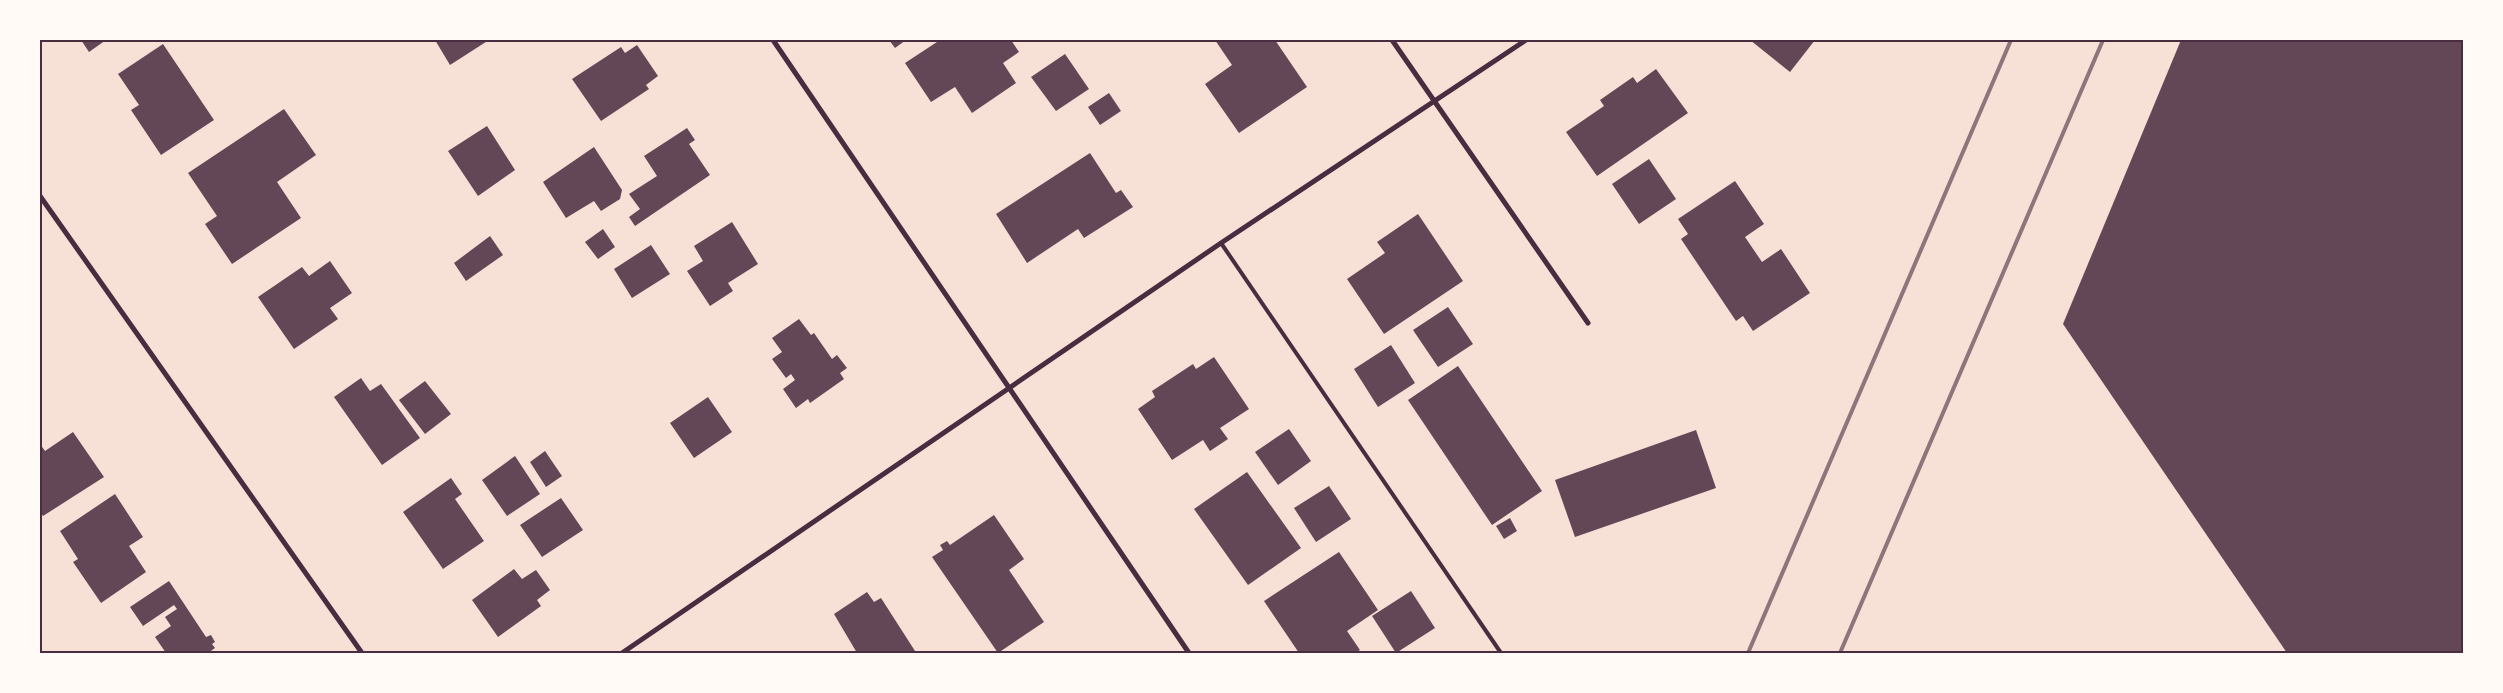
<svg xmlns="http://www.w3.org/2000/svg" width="2503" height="693" viewBox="0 0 2503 693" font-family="Roboto,sans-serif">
  <rect width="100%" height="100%" fill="#f7e1d7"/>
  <!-- building -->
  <g fill="#644757">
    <polygon points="81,40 106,40 89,52"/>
    <polygon points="435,40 489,40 450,65"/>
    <polygon points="889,40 906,40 895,48"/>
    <polygon points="940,40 1011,40 1019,52 1003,63 1016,83 972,113 955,87 931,102 905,63"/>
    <polygon points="1215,40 1275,40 1307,87 1239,133 1205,84 1232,65"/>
    <polygon points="1750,40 1815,40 1790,72"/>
    <polygon points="2181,40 2463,40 2463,653 2287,653 2063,324"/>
    <polygon points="163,44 214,120 161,155 131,110 139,105 118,74"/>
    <polygon points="637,45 658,76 646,85 649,89 601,121 572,79 621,47 625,53"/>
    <polygon points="1065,54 1089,89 1056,111 1031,77"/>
    <polygon points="1656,69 1688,113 1597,176 1566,132 1604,106 1600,100 1633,77 1637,83"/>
    <polygon points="1109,93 1121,111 1100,125 1088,107"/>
    <polygon points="284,109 316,155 277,182 301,218 232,264 205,224 217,216 188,173"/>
    <polygon points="487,126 515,170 478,196 448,151"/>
    <polygon points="687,128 695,140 689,144 710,175 635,226 629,217 640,209 629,194 657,176 644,156"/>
    <polygon points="594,147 622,190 620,199 601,211 594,201 566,218 543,182"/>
    <polygon points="1090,153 1116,193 1121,190 1133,207 1084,238 1078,229 1027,263 996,214"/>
    <polygon points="1649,159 1676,199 1639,224 1612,184"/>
    <polygon points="1735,181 1764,224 1745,237 1762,262 1781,249 1810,293 1753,331 1743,316 1736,321 1681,239 1688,234 1678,219"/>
    <polygon points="1418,214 1463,281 1384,334 1347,279 1385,253 1377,242"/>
    <polygon points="732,222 758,264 728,283 733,291 710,306 687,271 703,261 694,246"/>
    <polygon points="603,229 615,247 598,259 585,242"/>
    <polygon points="490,236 503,255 466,281 454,263"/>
    <polygon points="651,245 670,274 632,298 614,269"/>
    <polygon points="330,261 352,293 330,308 338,319 294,349 258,297 302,267 309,276"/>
    <polygon points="1448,307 1473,344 1438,367 1413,330"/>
    <polygon points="799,319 811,335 814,333 832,359 837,355 847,368 840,373 844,379 810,403 808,399 796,408 783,389 795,380 791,374 786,378 772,359 782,352 772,338"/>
    <polygon points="1391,345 1415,383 1378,407 1354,369"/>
    <polygon points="1214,357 1249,409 1220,428 1228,439 1210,451 1203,440 1172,460 1138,409 1155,397 1152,391 1193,364 1196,369"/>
    <polygon points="1458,366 1542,491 1492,525 1408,400"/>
    <polygon points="361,378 370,391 381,384 420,438 382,465 334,397"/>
    <polygon points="425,381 451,414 425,434 399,400"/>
    <polygon points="708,397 732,432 694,458 670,423"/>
    <polygon points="1289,429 1311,461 1278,485 1255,452"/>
    <polygon points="1696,430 1716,488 1575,537 1555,480"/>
    <polygon points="73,432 104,477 43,516 40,512 40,444 45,451"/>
    <polygon points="545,451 562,476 546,487 530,462"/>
    <polygon points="515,456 540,494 507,516 482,480"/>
    <polygon points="1247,472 1301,548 1248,585 1194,509"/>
    <polygon points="451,478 462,494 455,499 484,541 443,569 403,512"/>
    <polygon points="1329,486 1351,519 1316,542 1294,508"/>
    <polygon points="115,494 143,537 129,546 146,572 101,603 73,562 78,559 60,531"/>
    <polygon points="561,498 583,530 542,557 520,525"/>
    <polygon points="994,515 1024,559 1009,570 1044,622 998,653 932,557 943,550 940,545 947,541 950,545"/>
    <polygon points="1510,518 1517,531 1504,539 1496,526"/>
    <polygon points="1339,552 1378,610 1347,631 1360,650 1355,653 1299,653 1264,601"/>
    <polygon points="514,569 522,579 536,570 550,590 537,600 541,606 498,637 472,600"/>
    <polygon points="169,581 206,637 211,635 215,642 212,644 215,648 208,653 166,653 155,637 171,626 165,617 177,609 174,605 143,626 130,607"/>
    <polygon points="1411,591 1435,628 1396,653 1372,616"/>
    <polygon points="867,592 874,602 881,598 915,651 912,653 857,653 834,614"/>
  </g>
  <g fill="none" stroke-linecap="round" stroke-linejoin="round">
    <!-- service -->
    <polyline stroke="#4a2c40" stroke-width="4" points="1221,243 1501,653"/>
    <!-- minor -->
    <g stroke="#4a2c40" stroke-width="5">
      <polyline points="773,40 1189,653"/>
      <polyline points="1392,40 1588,323"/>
      <polyline points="40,196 362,653"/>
      <polyline points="622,653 1221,243 1526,40"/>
    </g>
    <!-- rail -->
    <g stroke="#8f747c" stroke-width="4">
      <polyline points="1748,653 2011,40"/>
      <polyline points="1840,653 2103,40"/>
    </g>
  </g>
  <!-- border -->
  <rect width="2503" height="693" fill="none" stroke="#fffaf5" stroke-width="82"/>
  <rect x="41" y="41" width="2421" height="611" fill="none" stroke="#4a2c40" stroke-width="2"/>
</svg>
